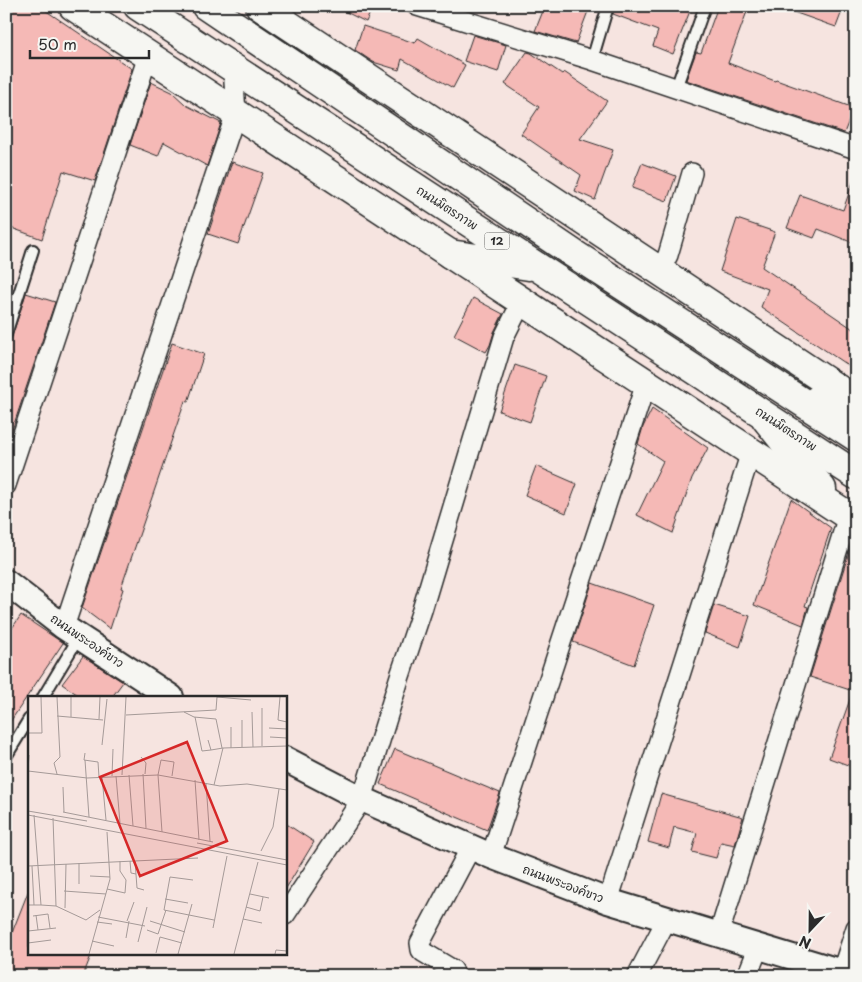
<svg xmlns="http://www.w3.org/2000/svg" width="862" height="982" viewBox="0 0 862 982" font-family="'Playpen Sans','Playpen Sans Thai',sans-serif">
  <rect width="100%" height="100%" fill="#f6e4e0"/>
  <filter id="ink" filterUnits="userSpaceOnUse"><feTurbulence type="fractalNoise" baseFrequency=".02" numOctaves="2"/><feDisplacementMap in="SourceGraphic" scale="10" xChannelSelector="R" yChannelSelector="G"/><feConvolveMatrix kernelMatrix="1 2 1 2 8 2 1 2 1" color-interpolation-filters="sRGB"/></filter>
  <g filter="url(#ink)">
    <!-- building -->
    <g fill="#f5b9b6" stroke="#2b2b2b">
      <polygon points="6,6 39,6 132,69 95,181 63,171 42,239 6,226"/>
      <polygon points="334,6 373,6 366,22"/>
      <polygon points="545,6 590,6 576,43 535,31"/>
      <polygon points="615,6 692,6 673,54 653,46 658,31 613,14"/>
      <polygon points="718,6 749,6 728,63 775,81 776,80 854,108 844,133 686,80 696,52 701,53"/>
      <polygon points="782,6 844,6 836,27 782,8"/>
      <polygon points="363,26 415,43 418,38 465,65 453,88 402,59 399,70 373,62 355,50"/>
      <polygon points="473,35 506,45 498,72 464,61"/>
      <polygon points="527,52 531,53 562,74 564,72 607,101 580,139 613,150 595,200 575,191 581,175 521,134 539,107 505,84"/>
      <polygon points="151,82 172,92 186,105 221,123 207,166 164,142 158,156 130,145"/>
      <polygon points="232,162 263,173 238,244 208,234"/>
      <polygon points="642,163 676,176 667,201 632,188"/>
      <polygon points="854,179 856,179 856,244 818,229 814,238 787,228 800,195 843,210"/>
      <polygon points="737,219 775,232 762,267 856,331 856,371 761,307 768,289 720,271"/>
      <polygon points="26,293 55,302 7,445 6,445 6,355"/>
      <polygon points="473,298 503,314 494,332 490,345 486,352 454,335"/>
      <polygon points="172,343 204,354 188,402 185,401 121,588 123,589 110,629 82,608"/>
      <polygon points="515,365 546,376 530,422 499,411"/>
      <polygon points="652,409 708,448 692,478 673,533 637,515 663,461 638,444 643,427"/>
      <polygon points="536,466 577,484 566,513 525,495"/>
      <polygon points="791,499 831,528 805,606 808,607 803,625 754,605"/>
      <polygon points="854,536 856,537 856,768 829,758 853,691 810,677"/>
      <polygon points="592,583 654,605 634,665 573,642"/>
      <polygon points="714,605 750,616 740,647 705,633"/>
      <polygon points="21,615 63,643 6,728 6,637"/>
      <polygon points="83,656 123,682 112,697 81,697 62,684"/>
      <polygon points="395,749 500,793 487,830 380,784"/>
      <polygon points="661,794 743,817 735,845 721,842 716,858 692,852 697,833 674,827 669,848 648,842"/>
      <polygon points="285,823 314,842 285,890"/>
      <polygon points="28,892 29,892 29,953 92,953 83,976 6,976 6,948"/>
    </g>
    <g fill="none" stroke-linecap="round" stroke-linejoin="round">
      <!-- service casing -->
      <g stroke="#2b2b2b" stroke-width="14">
        <g id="service">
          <polyline points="592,60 608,6"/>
          <polyline points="676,88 705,6"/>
          <polyline points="6,334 33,250"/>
          <polyline points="43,697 76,642 78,637"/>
          <polyline points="7,755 29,719"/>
        </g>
      </g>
      <!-- minor casing -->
      <g stroke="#2b2b2b" stroke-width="22">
        <g id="minor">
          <polyline points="417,6 592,60 856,149"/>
          <polyline points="660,271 668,255 692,173"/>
          <polyline points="6,485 148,56"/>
          <polyline points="64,627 236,113 233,67"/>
          <polyline points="491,856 646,383"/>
          <polyline points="608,901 751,452"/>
          <polyline points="285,915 362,799 400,676 422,610 504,337 522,301"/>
          <polyline points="719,934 848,516"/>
          <polyline points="842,971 856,928"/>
          <polyline points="456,976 453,970 423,952 421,950 420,943 471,847"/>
          <polyline points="637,976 667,919"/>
          <polyline points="747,976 759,946"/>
        </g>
      </g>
      <!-- tertiary casing -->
      <g stroke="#2b2b2b" stroke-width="28">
        <g id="tertiary">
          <polyline points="6,582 64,627 171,697"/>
          <polyline points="285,759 362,799 491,856 608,901 855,976"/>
        </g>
      </g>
      <!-- secondary casing -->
      <g stroke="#2b2b2b" stroke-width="31">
        <g id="secondary">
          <polyline points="73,6 856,521"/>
          <polyline points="260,6 856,401"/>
          <polyline points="766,419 822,489"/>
        </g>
      </g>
      <!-- primary casing -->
      <g stroke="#2b2b2b" stroke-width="31">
        <g id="primary">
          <polyline points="138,6 856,475"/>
          <polyline points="206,6 574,254 856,437"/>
          <polyline points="450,254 529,266"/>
          <polyline points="817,400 856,413"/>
        </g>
      </g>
      <!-- service -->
      <use href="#service" stroke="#f6f6f2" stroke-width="10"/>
      <!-- minor -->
      <use href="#minor" stroke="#f6f6f2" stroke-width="19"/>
      <!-- tertiary -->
      <use href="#tertiary" stroke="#f6f6f2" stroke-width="24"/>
      <!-- secondary -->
      <use href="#secondary" stroke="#f6f6f2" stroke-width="28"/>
      <!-- primary -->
      <use href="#primary" stroke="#f6f6f2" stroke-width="28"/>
    </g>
  </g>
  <g text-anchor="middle" stroke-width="5" stroke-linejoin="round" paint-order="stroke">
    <!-- shield labels -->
    <rect fill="#f6f6f2" stroke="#686867" stroke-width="1" x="484.5" y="232.5" width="25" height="17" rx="4"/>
    <g font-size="11" font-weight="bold" fill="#2b2b2b">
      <text x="497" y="245">12</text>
    </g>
    <!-- street labels -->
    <g font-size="12" fill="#2b2b2b" stroke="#f6f6f2">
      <text transform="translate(447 208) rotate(33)" y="4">ถนนมิตรภาพ</text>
      <text transform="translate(786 429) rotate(33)" y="4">ถนนมิตรภาพ</text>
      <text transform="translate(87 641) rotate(34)" y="4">ถนนพระองค์ขาว</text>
      <text transform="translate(563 884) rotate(21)" y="4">ถนนพระองค์ขาว</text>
    </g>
  </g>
  <!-- overview -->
  <g transform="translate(28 696)">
    <rect width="259" height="259" fill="#f6e4e0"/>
    <path fill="none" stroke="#a59a98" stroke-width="1" d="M43,1V21M189,1L223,4M252,1L250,24L259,26M234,12V50M156,16L166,21L188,23L194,52M224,16L225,51M98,19L188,14L189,1M29,20L75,24M167,21L174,55L183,54M71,23L72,1M214,24V51M203,31V52M241,32L259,33M0,37H14L13,1M242,41L259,42M180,44L183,54L195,52M74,49L79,3M57,57L56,64L70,66L71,81M113,61L118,67L117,78M57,64L61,121M0,75L59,82L130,79L192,90L219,88L259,94M0,75L1,59M29,78L26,67L32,61L29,1M115,78L118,132M94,79L98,1M101,79L105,130M84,80L85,53M88,80L92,127M74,81L78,124M167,84L171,144M178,87L182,145M186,89L195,52L259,50M35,91L36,116M0,115L59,125M35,116L185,146M0,119L259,169M134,136L130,79L133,64L146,66L144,80M169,147L259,164M233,155L245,131L251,93M92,165V175L98,184L97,197M102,165L103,177L108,178M107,165L109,192L116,194M51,167V188M0,170L170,162M4,170L6,209M62,180L82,181M165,184L142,181L136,214L186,224M79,193L97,197M36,195L78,198M222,198L241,202M137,203L160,207M0,209H13L6,119M13,209L28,210L25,122M28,210L58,224L72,214M218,211L232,215L235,201M37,212L38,168M8,219L10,234M5,220L20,218L22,232M70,221L117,230M215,223L234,227M99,225L106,206M122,225L157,236M69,226L84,228M185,232L199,160M119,234L130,238L138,214M0,235L28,232M98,242L101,225M64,245L86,250M110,246L119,211M0,247L23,244M128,257L132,241L154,247M61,258L82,183L79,136M150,258L164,208M206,258L230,166M247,258L248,254L259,255"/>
    <path fill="#d62828" fill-opacity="0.15" stroke="#d62828" stroke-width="2.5" d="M159,46L199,145L112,180L72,81Z"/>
    <rect width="259" height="259" fill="none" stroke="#2b2b2b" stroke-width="2.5"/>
  </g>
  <!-- margin -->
  <rect width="862" height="982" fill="none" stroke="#f6f6f2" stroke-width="25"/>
  <rect x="12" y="12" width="837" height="957" fill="none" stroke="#2b2b2b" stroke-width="2" filter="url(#ink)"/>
  <!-- north arrow -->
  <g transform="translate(810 930) rotate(202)" stroke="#f6f6f2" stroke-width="4" paint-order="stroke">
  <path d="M0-4L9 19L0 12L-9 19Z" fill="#2b2b2b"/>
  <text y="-8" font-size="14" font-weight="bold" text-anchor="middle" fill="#2b2b2b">N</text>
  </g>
  <!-- scale -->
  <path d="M30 50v8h119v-8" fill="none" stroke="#2b2b2b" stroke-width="2.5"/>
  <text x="38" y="50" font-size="15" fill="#2b2b2b" stroke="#f6f6f2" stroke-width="4" paint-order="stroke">50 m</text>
</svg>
